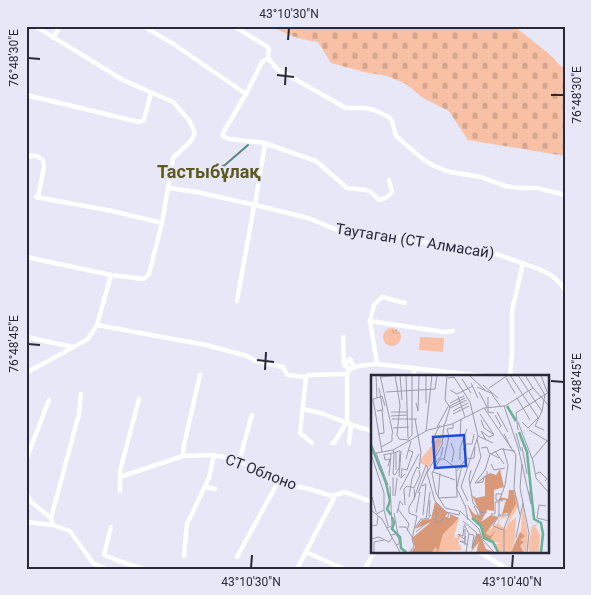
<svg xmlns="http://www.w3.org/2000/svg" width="591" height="595" viewBox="0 0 591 595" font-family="Roboto,sans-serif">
  <defs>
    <pattern id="cemetery-stones" width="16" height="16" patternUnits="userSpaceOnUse" patternTransform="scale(1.25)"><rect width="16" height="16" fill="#f8c0a4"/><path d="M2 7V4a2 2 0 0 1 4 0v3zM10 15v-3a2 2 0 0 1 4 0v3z" fill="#d5a58e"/></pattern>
    <pattern id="park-tufts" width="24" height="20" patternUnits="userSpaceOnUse" patternTransform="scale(1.25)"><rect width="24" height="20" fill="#f8c0a4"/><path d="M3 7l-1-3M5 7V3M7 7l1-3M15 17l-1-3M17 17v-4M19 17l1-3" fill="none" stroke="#d5a58e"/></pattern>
  </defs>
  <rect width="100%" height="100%" fill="#e8e7f8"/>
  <!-- grass -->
  <polygon fill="#f8c0a4" points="420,337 444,338 443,352 419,350"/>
  <!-- cemetery -->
  <path fill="url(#cemetery-stones)" d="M270,26H514L548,53L565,70V156L468,140L449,111L423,98L406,84L387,76L364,72L331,63L318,42C300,40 286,34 270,26Z"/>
  <!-- park -->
  <circle fill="url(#park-tufts)" cx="392" cy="337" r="9"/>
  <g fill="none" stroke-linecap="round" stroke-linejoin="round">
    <!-- stream -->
    <polyline stroke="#548a7a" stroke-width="2" points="208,174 225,165 248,145"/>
    <!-- minor -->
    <g stroke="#fff" stroke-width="4.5">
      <polyline points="143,26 175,45 246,94 223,133 223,136 229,139 264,143 316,161 347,188 366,190 372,193 379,200 386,198 392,192 389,180"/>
      <polyline points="234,26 269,48 268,58 277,69 346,108 365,108 374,110 389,117 392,121 396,136 424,160 434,166 450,172 481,177 505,186 520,188 537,188 565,195"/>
      <polyline points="53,38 60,26"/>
      <polyline points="246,94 262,62 268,58"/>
      <polyline points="26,95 139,122 144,120 151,93"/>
      <polyline points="26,156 37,156 43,160 44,167 38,197"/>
      <polyline points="169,188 197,192 255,205 308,218 337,230 393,236 450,247 485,250 539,269 551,275 561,284 565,291"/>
      <polyline points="36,197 112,211 162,223"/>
      <polyline points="255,205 265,144"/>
      <polyline points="26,257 111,275"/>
      <polyline points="237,301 254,206"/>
      <polyline points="370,321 374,305 382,297 405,303"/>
      <polyline points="97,325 206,345 247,356 256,361 283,367 287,375 305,377 309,375 347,374 350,369 358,366 377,364 370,321 444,332 453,331"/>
      <polyline points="26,337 73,347"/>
      <polyline points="343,337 344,365 348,368"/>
      <polyline points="377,364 483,376"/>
      <polyline points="346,365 347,361 350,359 354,367"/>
      <polyline points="26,373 88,339 97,325 111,275 144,279 149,274 162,223 173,158 191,141 195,133 189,120 173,102 123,80 35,26"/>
      <polyline points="347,374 347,419 349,424 372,431"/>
      <polyline points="414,376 414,368"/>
      <polyline points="510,376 512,354 512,311 523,263"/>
      <polyline points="306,377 300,433 312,443"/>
      <polyline points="303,409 324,414 349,424"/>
      <polyline points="332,443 334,443 346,423"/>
      <polyline points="349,443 351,425"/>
      <polyline points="183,456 184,445 200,375"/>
      <polyline points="26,460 49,400"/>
      <polyline points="239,461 252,415"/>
      <polyline points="120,477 183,456 212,455 229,458 252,466 278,482 309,489 332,496 345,492 372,502"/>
      <polyline points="205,487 215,489"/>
      <polyline points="26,491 30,501 51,518 53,525 70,531 93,563 106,569"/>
      <polyline points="120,491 120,471 139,399"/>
      <polyline points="565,517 565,518"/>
      <polyline points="51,518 79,414 81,394"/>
      <polyline points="26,522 53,525"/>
      <polyline points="111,527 104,555 116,560 143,569"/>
      <polyline points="478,551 507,569"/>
      <polyline points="306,552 344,569"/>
      <polyline points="184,556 187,524 209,478 214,455"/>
      <polyline points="237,557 278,482"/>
      <polyline points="297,569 335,496"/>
      <polyline points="365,569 375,551"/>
    </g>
  </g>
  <!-- ticks -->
  <path fill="none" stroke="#2a2939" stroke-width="2" d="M288,40L289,28M28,58L40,59M277,75L294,77M285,85L286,67M551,95H564M28,344L40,345M257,360L274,362M265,370L266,352M551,381L564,382M251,568L252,555M512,568L513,555"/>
  <g text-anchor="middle" stroke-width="4" stroke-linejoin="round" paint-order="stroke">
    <!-- street labels -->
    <g font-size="15" fill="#2a2939" stroke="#e8e7f8">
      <text transform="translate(415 241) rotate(9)" y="5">Таутаган (СТ Алмасай)</text>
      <text transform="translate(261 472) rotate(21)" y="5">СТ Облоно</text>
    </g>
    <!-- quarter labels -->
    <g font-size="18" font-weight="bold" fill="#5c5a1f" stroke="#e8e7f8">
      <text x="209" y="178">Тастыбұлақ</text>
    </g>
  </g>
  <!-- overview -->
  <g transform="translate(371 375)">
    <rect width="178" height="178" fill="#e8e7f8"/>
    <path d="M145,120L148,130L137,149L145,142L144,164L140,177H127L123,169H131L121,166L120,163L126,155L119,161L115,157L127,148L128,141L133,140L136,143H129L128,149L135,154ZM152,131L157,160L155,177L149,171L153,169L149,166ZM88,143L83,162L86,163V159L90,162L87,166L91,175L61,177L73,157ZM168,148L164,152L169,159L168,177H159L157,173L161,151Z" fill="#f8c0a4"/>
    <path d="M129,94L133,112L123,115V136L116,135L110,147L120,140L127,142L115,158L119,161L126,154L120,163L121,168L114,164L111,151L101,142L96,129L103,139L110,141L101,120L105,123L114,121V101L119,98L125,100ZM138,115H143L145,129L137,143V138L131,139L135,125H128L129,122L137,124ZM64,127L77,138L74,142L79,143V139L88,143L72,159L67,177L65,172L61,177H40L44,172L41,163L60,147L44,154L51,145L60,144ZM149,157L154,161L149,165L153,167L149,171L153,177H140ZM106,159H109L115,174L123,177H106L107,173L105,177L108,167L100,177Z" fill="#d99979"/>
    <path d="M70,59V68L58,92L49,88L50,84Z" fill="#f8c0a4"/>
    <path fill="none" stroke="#66b396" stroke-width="2.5" d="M136,31L145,46M148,57L156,77L163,144L170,148L172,159L170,177M0,70L15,108L19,126L16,134L20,140M21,142L23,148L21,154L29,162L30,173L35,177M101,143L110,151L113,163L122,167L127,177"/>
    <path fill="none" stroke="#9c9bac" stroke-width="1" d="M5,0L6,23L2,24L11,77M9,0L22,59M24,0L29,30L26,60L28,64L38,65M29,0L31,25M35,0L37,63M55,0V28M139,0L152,20M147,0L164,26M162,0L174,20M170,0L176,17M99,1L115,16M9,2L29,0M77,3L83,2L99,27L107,61L122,68M135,3L144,18M91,4L100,18M100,8L107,23M112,10L127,23M106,12L120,18L130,32M8,13L12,36M118,13L137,0M162,13L178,31M79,15L86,19L102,11M15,17L64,14L66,0M108,17L116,32M152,20L168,44M87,21L94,42M117,22V37L123,38M6,23L11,21L14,31M146,23L159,45M164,26L171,36L174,19M45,28L47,36L48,0M79,28L93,21M79,31L94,23M133,31L147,72L160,129L158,116M79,33L96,25M113,33L145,80L143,113L149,140M6,36L11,35L12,45L13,58L7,59M82,36L97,28M171,36L164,51L173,55M20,37H36M126,37L137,57M82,39L98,31M109,39L123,60L118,62L110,56L115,65M124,40L130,51L128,53M20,41L36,40M21,44H46M110,45L113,53L122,59M147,47L162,86L165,103L178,118M151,47L157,53L167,43M74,49L79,32L74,25L76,0M66,52L78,30M22,53L38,52M147,55L145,38L178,17M158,55L178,67M55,56L61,0M145,58L150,76M133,59L140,73M89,62L90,44M37,64L41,60V0M60,68L69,50M80,68L83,76L81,87M10,72L21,66V59M151,72L156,99M110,73L116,72L118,78L128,83M92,75L96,69H101L103,59M124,76L133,89M5,78L17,110M0,79L13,118V135L5,139M0,79L22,75L57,55L81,49L113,33L134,31L162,13L154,0M120,79L130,74L144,76M12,80L22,78H23L25,77L28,76H29L28,93L24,100L22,99L23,80V78L22,75M13,80L14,85L19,84L17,91M35,84L40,66M73,84H69L61,98L65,118L74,133L88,136M73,84L85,93L86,122M73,84L78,61L76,54L82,53V49M161,84L176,66M89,85V73L96,54M63,89L70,81L72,72M120,89L123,95L134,93M151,89L149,113L158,158L156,177M31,93L30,103L34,99M32,94L36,95L42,77L37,75M25,95V77M100,95L98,104L102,128L111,138L116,137M86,96L95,84L103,83L104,72M62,97L84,105M56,98L64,126L75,137L88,140L89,136L108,154L111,164L123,177M56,98L71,70L73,49M164,99L169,97L176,104L174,106M18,101L20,79M113,101L112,107L104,108L114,95L119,79M28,102L30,76M106,108L116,100V96M99,109L110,82L106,64M51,111L55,109L52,140M85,112L94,131M86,112L91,90M43,114L44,122L38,132V138L43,140M29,115L48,79M47,118L57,94L55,90M131,119H125V125L132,126M22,121V102M24,121L26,103M1,122L5,137M38,122L41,103L46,92L48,94L50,77L44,44M67,122L69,98M43,123L55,90M67,123L86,122M97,126L90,112L107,61M128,127V140L122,151L132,155M34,130L33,114L36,111L43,113L49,100L48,95M94,130L97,145M103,131L109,144V136M175,131L168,130L166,143L178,146M65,133V148L77,142L78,138M27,134L38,149L36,156M0,135L11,144L29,177M13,135L17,151M23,138L27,160M26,138L29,126L32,130M45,138L49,117M120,139H124V127H128L134,110L137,90L132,73M127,140H138L133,154V177M58,141L59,125M55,144L59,117M92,146L106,158L101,173L103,160L98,159M93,149L98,159L95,177M0,151L6,150L7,141M93,151L92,161L87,159L93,164L95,161L93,167L89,166L97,170M28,152H35L41,162M15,153L21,151L19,111M44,153L50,144H57L60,140M45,157L57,147M20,160L25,159L28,164V169L25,170M145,163L152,128M0,164L8,162L18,167L21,163M94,170V154M3,177V167L13,165M39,177L43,171L41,164L46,141L43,140"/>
    <path fill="#1d4ed8" fill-opacity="0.15" stroke="#1d4ed8" stroke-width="2.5" d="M93,60L95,91L64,93L62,62Z"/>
    <rect width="178" height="178" fill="none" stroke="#2a2939" stroke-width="2.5"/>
  </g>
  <!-- border -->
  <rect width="591" height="595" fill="none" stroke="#e8e7f8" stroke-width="55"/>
  <rect x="28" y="28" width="536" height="540" fill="none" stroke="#2a2939" stroke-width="2"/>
  <g font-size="12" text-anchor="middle" fill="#2a2939">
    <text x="289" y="18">43°10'30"N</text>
    <text transform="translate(14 58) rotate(-90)" y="4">76°48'30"E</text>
    <text transform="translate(577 95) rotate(-90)" y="4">76°48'30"E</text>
    <text transform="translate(14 344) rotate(-90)" y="4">76°48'45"E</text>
    <text transform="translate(577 382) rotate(-90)" y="4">76°48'45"E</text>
    <text x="251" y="586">43°10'30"N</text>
    <text x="512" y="586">43°10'40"N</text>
  </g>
</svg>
